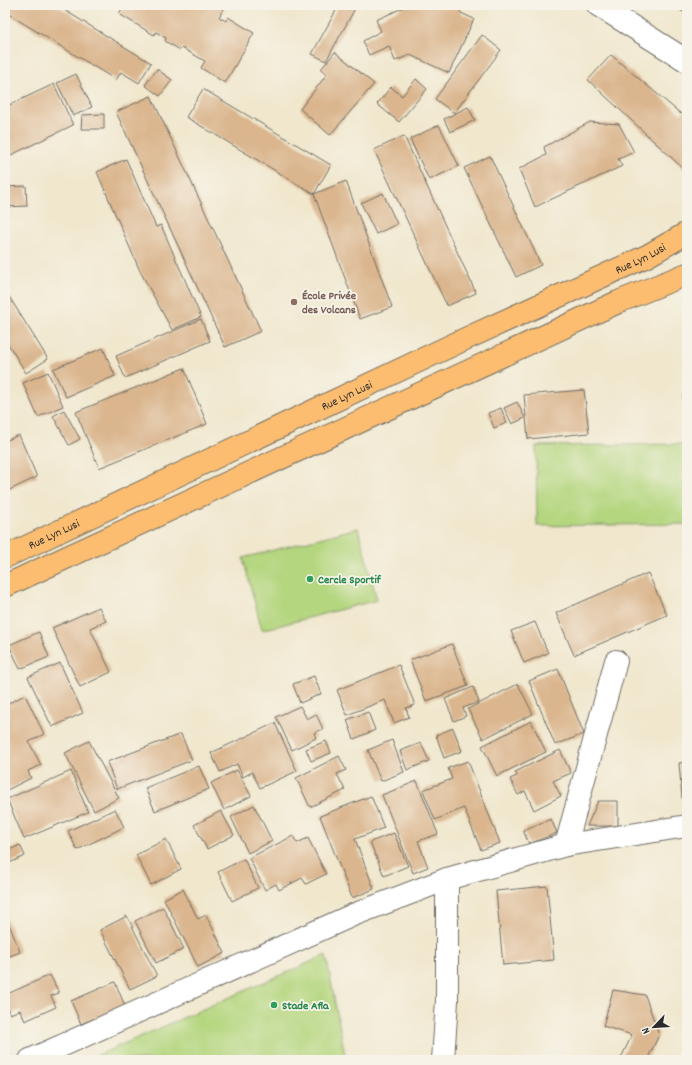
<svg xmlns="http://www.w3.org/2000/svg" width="692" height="1065" viewBox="0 0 692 1065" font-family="Dekko,sans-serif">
  <rect width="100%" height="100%" fill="#f7f3e8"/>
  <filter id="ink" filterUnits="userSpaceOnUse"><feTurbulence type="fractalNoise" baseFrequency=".025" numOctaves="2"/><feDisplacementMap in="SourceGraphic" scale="8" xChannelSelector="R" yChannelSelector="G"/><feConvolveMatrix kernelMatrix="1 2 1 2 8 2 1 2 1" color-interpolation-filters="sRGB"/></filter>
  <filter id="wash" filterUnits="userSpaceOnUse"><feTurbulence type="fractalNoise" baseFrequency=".012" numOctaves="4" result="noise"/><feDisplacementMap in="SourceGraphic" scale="16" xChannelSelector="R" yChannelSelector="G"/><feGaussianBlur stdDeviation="0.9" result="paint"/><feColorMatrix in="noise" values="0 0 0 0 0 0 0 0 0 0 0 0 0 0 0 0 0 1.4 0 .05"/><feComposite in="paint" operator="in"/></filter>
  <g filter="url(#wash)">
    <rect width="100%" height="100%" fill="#f0e7cd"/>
    <!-- green -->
    <g fill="#b4d67e" stroke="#708054">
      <polygon points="684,391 687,391 687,524 537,526 536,446 685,444"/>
      <polygon points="358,528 377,600 262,630 243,558"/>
      <polygon points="326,955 345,1055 344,1060 87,1060"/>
    </g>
    <g id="blocks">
      <!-- building -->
      <g fill="#dab58d">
        <polygon points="5,5 56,5 151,63 139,83 121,72 116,80 5,12"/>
        <polygon points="124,5 226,5 219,17 226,21 228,17 254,33 225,83 201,68 205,61 182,48 180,50 165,41 166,38 156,32 154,35 119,14"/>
        <polygon points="339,5 357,5 326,61 312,54"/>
        <polygon points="409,5 457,5 461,13 474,19 449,73 410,55 395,61 389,46 369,55 363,41 381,31 376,20"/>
        <polygon points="674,5 687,5 687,15"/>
        <polygon points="482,35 501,50 454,113 435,99"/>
        <polygon points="335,52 374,84 330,135 300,109 327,74 321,69"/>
        <polygon points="611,55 681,114 687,109 687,172 588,80"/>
        <polygon points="157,69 172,80 160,96 145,85"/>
        <polygon points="76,74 92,107 73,116 57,83"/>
        <polygon points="416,79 427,89 399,122 377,104 391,87 402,96"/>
        <polygon points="54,84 73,125 5,158 5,107"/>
        <polygon points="203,89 331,165 314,194 186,117"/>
        <polygon points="151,96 261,331 225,347 116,112"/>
        <polygon points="468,107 475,120 450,132 444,119"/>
        <polygon points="104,114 104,129 81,129 82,115"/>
        <polygon points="590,122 619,124 634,152 618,159 622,166 535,207 519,169 546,155 544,147"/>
        <polygon points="439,125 459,166 429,180 410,139"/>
        <polygon points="404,136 476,293 447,306 374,150"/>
        <polygon points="490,156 541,265 516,277 464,168"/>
        <polygon points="126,159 156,227 161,225 201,317 172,330 140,271 97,172"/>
        <polygon points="346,181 392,307 360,319 314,194"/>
        <polygon points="26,186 27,206 5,207 5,187"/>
        <polygon points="383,193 397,224 376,234 361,203"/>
        <polygon points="5,290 48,359 26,373 5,339"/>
        <polygon points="201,319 210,341 125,378 116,356"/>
        <polygon points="103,348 115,376 66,397 53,369"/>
        <polygon points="184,368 207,424 99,468 76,412"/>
        <polygon points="48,372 63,406 38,417 23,383"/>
        <polygon points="584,390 589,433 528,439 524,395"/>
        <polygon points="517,402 525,418 512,424 504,408"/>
        <polygon points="501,408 507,423 494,428 488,413"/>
        <polygon points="64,410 80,439 69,445 53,416"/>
        <polygon points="19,435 37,477 5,492 5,441"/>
        <polygon points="648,573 667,615 574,655 556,613"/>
        <polygon points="99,607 106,621 90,628 111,672 80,687 52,628"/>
        <polygon points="535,622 548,653 524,663 511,631"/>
        <polygon points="39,632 49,657 20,669 9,645"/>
        <polygon points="452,644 468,686 426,701 410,660"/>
        <polygon points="60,663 83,713 52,727 28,677"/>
        <polygon points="399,665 415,705 406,708 409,717 394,723 385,700 347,715 337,690"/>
        <polygon points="558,669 584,734 555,745 529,681"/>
        <polygon points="314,676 321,694 300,703 293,684"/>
        <polygon points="518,684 533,714 483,739 468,709"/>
        <polygon points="473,687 479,702 463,708 466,716 454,721 445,699"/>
        <polygon points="25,695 44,734 29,742 41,765 28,771 31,778 5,791 5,705"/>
        <polygon points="300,706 307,719 316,714 323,729 314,733 316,738 292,750 276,717"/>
        <polygon points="368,712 375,730 354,739 347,720"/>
        <polygon points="531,721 546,752 497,776 482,746"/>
        <polygon points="275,723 297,771 260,788 252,772 243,777 237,764 220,772 211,753"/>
        <polygon points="453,728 462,751 444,758 436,735"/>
        <polygon points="181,734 192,760 117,789 107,762"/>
        <polygon points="392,740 404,772 381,781 368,750"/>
        <polygon points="89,741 119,798 94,811 65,753"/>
        <polygon points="326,741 331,753 311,761 306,749"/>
        <polygon points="421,743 429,761 407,770 400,751"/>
        <polygon points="560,750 571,773 553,781 561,796 534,810 525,791 518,795 510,779 517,776 515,772"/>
        <polygon points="339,756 346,770 337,774 345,790 310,807 296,778"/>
        <polygon points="468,761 500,843 481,850 464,808 435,820 423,790 452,779 448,768"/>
        <polygon points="687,762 687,797 682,798 679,763"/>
        <polygon points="199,766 209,789 155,811 145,788"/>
        <polygon points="237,770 251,796 224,810 211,783"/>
        <polygon points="71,771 88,812 24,839 7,799"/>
        <polygon points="417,781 438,834 418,841 428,867 413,873 382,795"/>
        <polygon points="371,796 384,828 355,839 374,889 352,898 320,816"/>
        <polygon points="598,801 618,801 618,826 587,826"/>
        <polygon points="254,805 272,841 248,853 231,817"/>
        <polygon points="115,809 124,827 77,850 68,831"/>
        <polygon points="221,811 234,835 207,849 194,825"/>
        <polygon points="551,819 557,833 529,844 523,830"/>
        <polygon points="394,833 408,866 384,876 370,842"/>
        <polygon points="293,836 297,843 308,838 326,874 306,884 302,878 279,890 276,884 265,890 249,858"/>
        <polygon points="166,839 181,869 151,885 136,855"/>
        <polygon points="20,845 25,856 7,864 5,860 5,852"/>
        <polygon points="244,859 258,888 232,901 218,872"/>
        <polygon points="547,886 554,960 503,965 496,891"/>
        <polygon points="183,889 198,919 206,915 225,953 198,967 164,899"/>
        <polygon points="163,907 184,949 156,963 135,921"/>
        <polygon points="5,914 20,952 5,958"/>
        <polygon points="127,916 157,976 130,989 100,930"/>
        <polygon points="50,975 59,993 51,996 56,1007 25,1021 20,1010 10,1014 5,1002 5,995"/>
        <polygon points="115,982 125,1006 81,1024 71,1001"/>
        <polygon points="613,990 645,995 659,1035 647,1060 620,1060 632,1035 603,1026"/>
      </g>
    </g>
  </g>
  <g filter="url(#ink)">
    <use href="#blocks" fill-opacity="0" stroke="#706d64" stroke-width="1"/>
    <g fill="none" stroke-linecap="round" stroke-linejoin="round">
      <!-- street casing -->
      <g stroke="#706d64" stroke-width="24">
        <g id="street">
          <polyline points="598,5 687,61"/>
          <polyline points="566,845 616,661"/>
          <polyline points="30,1060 353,915 447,879 566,845 687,826"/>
          <polyline points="443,1060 447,1001 447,879"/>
        </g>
      </g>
      <!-- primary casing -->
      <g stroke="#706d64" stroke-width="24">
        <g id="primary">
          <path id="s1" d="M5,557L463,340L647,256L687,233"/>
          <polyline points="5,586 618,302 687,274"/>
        </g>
      </g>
      <!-- street -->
      <use href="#street" stroke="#fff" stroke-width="22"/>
      <!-- primary -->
      <use href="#primary" stroke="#fcbd6f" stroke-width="22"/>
    </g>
  </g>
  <!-- markers -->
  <circle fill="#8d6e63" stroke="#f7f3e8" stroke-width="1.5" cx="294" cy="302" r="4"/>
  <g fill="#2e9e5b" stroke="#f7f3e8" stroke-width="1.5">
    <circle cx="310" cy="579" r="4"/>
    <circle cx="274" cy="1005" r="4"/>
  </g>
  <g text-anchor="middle" stroke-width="3.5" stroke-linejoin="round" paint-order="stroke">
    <!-- street labels -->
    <g font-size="12" fill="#2b2b2b" stroke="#f7f3e8">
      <text dy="4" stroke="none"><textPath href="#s1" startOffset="702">Rue Lyn Lusi</textPath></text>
      <text dy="4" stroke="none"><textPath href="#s1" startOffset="378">Rue Lyn Lusi</textPath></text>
      <text dy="4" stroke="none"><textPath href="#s1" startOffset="54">Rue Lyn Lusi</textPath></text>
    </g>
    <!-- education labels -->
    <g font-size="12" font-weight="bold" fill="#785e54" stroke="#f7f3e8" text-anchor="start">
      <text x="302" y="299">École Privée<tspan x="302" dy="14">des Volcans</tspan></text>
    </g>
    <!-- leisure labels -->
    <g font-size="12" font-weight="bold" fill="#27864d" stroke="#f7f3e8" text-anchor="start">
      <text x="318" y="583">Cercle Sportif</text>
      <text x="282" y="1009">Stade Afia</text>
    </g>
  </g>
  <!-- margin -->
  <rect width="692" height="1065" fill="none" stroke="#f7f3e8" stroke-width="20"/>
  <!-- north arrow -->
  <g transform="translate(654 1027) rotate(245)" stroke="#f7f3e8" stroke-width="3" paint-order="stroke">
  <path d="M0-3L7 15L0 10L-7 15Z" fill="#2b2b2b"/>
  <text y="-6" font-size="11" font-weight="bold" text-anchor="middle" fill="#2b2b2b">N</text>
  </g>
</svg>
